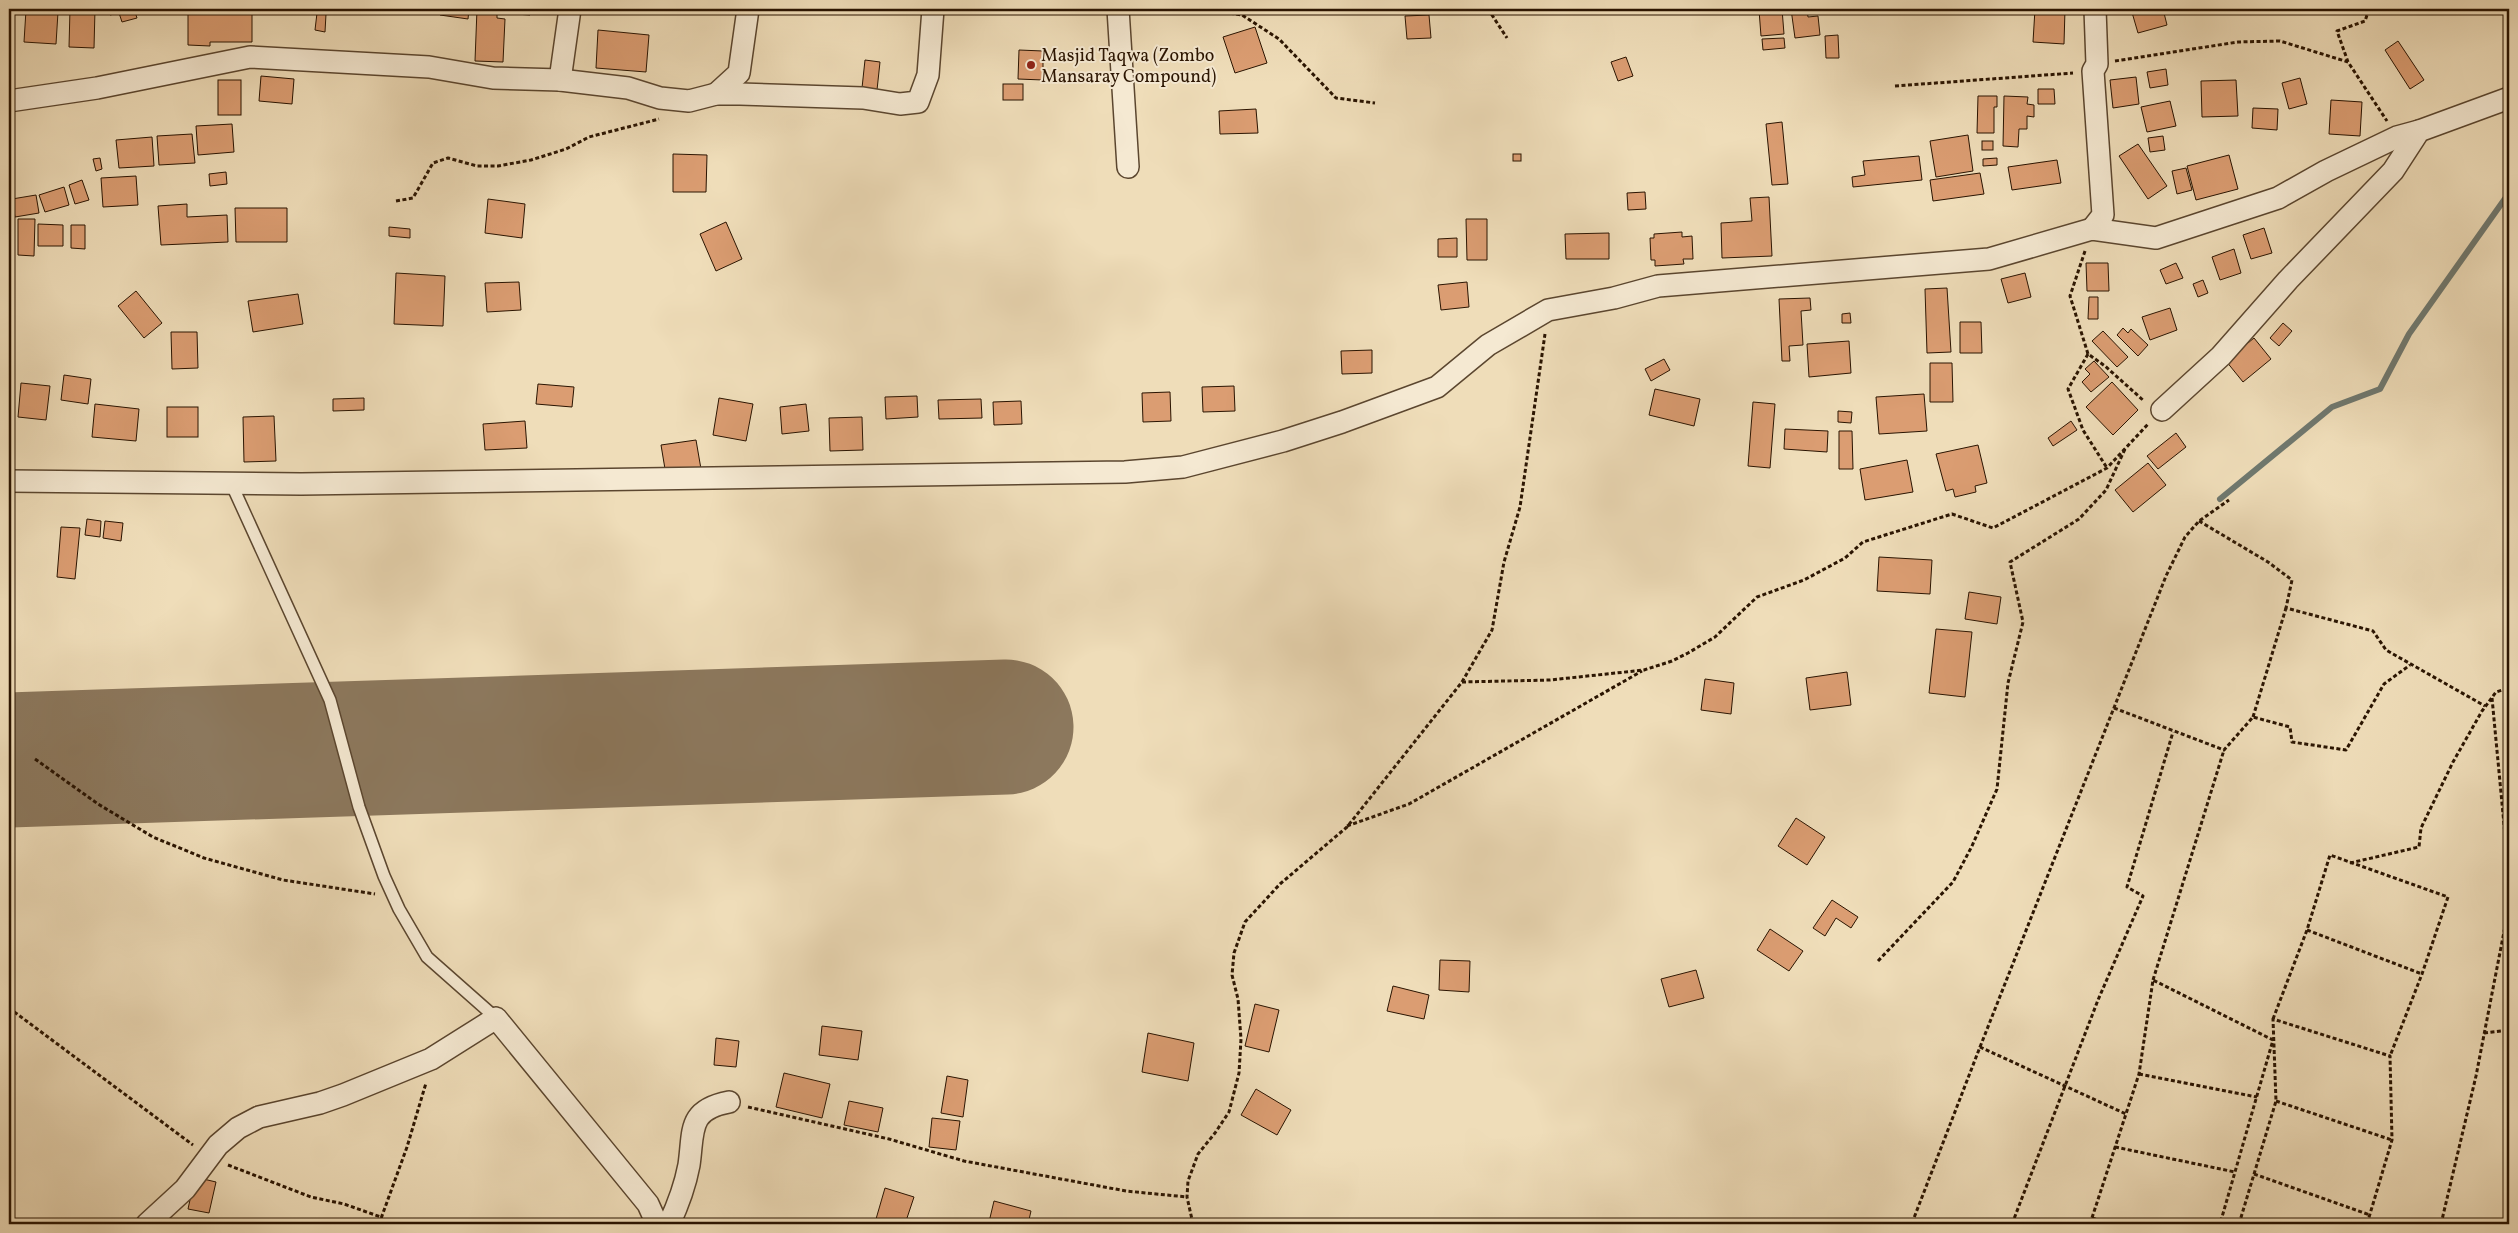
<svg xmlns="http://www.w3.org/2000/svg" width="2518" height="1233" viewBox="0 0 2518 1233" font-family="Vollkorn,serif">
  <rect width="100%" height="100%" fill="#efddb9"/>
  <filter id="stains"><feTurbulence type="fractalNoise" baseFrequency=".004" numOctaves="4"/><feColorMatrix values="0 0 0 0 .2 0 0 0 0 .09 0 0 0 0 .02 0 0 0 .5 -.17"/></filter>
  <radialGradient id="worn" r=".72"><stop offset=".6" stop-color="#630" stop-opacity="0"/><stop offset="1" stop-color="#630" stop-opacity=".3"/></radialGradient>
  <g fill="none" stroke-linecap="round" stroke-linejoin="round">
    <!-- stream -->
    <polyline stroke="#6f786f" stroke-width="6" points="2220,499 2332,407 2380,389 2409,334 2509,193"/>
    <!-- runway -->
    <polyline stroke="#8c785d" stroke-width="135" points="9,760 1006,727"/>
  </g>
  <!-- building -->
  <g fill="#db9d72" stroke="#2a1401">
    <polygon points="70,9 95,9 94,48 69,47"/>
    <polygon points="99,9 134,9 137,18 122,22 119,13 110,15 108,9 100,12"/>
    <polygon points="188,9 252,9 252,42 210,42 210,46 188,45"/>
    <polygon points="441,9 469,9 468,19 440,15"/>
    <polygon points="477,9 497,9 497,18 505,19 503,62 475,61"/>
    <polygon points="500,9 530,9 530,15 500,13"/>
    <polygon points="1782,9 1784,34 1761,36 1759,10"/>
    <polygon points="1791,9 1807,9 1808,17 1818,16 1820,35 1795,38"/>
    <polygon points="2006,9 2019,9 2020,11 2007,12"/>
    <polygon points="2035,9 2065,9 2064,44 2033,42"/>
    <polygon points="2131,9 2163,9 2167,25 2138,33"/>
    <polygon points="26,10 58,12 56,44 24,42"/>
    <polygon points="317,13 326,14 325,32 315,30"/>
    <polygon points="1429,15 1431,38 1407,39 1405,16"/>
    <polygon points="1255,27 1267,63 1235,73 1223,37"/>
    <polygon points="598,30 649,35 646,72 596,68"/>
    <polygon points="1838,35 1839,58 1826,58 1825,36"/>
    <polygon points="1784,38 1785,48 1763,50 1762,39"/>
    <polygon points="2398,41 2424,80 2410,89 2385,50"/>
    <polygon points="1019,50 1043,51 1043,80 1018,79"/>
    <polygon points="1626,57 1633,76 1618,81 1611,62"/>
    <polygon points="865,60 880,62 877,90 862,88"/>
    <polygon points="2166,69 2168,85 2150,88 2147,72"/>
    <polygon points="261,76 294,79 292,104 259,101"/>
    <polygon points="2136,77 2139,104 2113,108 2110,80"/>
    <polygon points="2300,78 2307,104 2289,109 2282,83"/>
    <rect x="218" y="80" width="23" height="35"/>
    <polygon points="2236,80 2238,116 2202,117 2201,81"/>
    <rect x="1003" y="84" width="20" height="16"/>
    <polygon points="2038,89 2054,89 2055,104 2038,104"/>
    <polygon points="1978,96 1997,96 1997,107 1994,107 1994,133 1977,133"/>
    <polygon points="2004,96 2028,97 2027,104 2034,105 2034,117 2027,116 2027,129 2019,129 2018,147 2003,146"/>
    <polygon points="2331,100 2362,102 2360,136 2329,134"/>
    <polygon points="2170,101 2176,126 2147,132 2141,107"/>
    <polygon points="2253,108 2278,109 2277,130 2252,128"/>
    <polygon points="1256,109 1258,133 1220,134 1219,111"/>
    <polygon points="1782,122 1788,184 1772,185 1766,124"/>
    <polygon points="232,124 234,152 198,155 196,126"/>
    <polygon points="192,134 195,163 159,165 157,136"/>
    <polygon points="1968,135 1973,171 1936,177 1930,141"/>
    <polygon points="2163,136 2165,150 2150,152 2148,138"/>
    <polygon points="152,137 154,166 119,168 116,140"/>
    <rect x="1982" y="141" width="11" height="9"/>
    <polygon points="2138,144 2167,186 2148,199 2119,156"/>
    <polygon points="673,154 707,155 706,192 673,192"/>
    <rect x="1513" y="154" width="8" height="7"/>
    <polygon points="2229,155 2238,189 2196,200 2187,166"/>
    <polygon points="1919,156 1922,180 1853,187 1852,177 1865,175 1863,161"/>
    <polygon points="100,158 102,169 96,171 93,159"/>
    <polygon points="1997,158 1997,165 1983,166 1983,159"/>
    <polygon points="2057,160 2061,183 2012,190 2008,167"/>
    <polygon points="2186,168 2192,190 2177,194 2172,171"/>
    <polygon points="226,172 227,184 210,186 209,174"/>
    <polygon points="1980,173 1984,194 1933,201 1930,180"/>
    <polygon points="136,176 138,205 103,207 101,178"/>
    <polygon points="82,180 89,200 75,204 69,185"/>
    <polygon points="64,187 69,205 45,212 39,195"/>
    <polygon points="1645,192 1646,209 1628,210 1627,193"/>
    <polygon points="36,195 39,213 15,217 12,199"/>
    <polygon points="1769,197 1772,256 1722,258 1721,223 1752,221 1750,198"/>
    <polygon points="488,199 525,204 522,238 485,233"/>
    <polygon points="187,204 187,217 227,215 228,242 161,245 158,206"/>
    <polygon points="235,208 287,208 287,242 236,242"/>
    <polygon points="18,219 35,219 34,256 18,255"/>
    <polygon points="1466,219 1487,219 1487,260 1467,260"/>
    <polygon points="726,222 742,259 716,271 700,234"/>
    <polygon points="38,224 63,225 63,246 38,246"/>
    <polygon points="71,225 85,225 85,249 71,248"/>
    <polygon points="389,227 410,229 410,238 389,236"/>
    <polygon points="2264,228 2272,253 2251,259 2243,235"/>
    <polygon points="1682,232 1682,237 1692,236 1693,259 1683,259 1684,264 1655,266 1655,260 1651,260 1650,238 1654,238 1654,234"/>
    <polygon points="1609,233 1609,259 1566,259 1565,234"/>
    <polygon points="1457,238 1457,257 1438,257 1438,239"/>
    <polygon points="2234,249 2241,273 2220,280 2212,257"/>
    <polygon points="2086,263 2108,263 2109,291 2087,291"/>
    <polygon points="2176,263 2183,278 2166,284 2160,270"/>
    <polygon points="396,273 445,276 443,326 394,324"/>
    <polygon points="2025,273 2031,297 2008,303 2001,279"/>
    <polygon points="2203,280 2208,293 2198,297 2193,284"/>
    <polygon points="519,282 521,310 487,312 485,283"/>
    <polygon points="1467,282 1469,307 1441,310 1438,285"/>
    <polygon points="1947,288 1951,352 1927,353 1925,289"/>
    <polygon points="136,291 162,323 144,338 118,306"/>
    <polygon points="298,294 303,324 253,332 248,301"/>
    <polygon points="2089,297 2098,297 2098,319 2088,319"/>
    <polygon points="1810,298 1811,310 1801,311 1803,345 1789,346 1790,361 1782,361 1779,299"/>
    <polygon points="2170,308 2177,330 2150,340 2142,317"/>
    <polygon points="1850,313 1851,323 1842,323 1842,314"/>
    <polygon points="1960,322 1981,322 1982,353 1960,353"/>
    <polygon points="2283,323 2292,331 2279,346 2270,338"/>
    <polygon points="2123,328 2128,333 2131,329 2148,345 2138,356 2117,335"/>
    <polygon points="2103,331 2128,357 2117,367 2092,341"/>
    <polygon points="171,332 197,332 198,368 172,369"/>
    <polygon points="2254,338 2271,359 2243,382 2226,361"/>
    <polygon points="1849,341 1851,373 1809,377 1807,344"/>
    <polygon points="1372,350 1372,373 1342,374 1341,351"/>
    <polygon points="1664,359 1670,370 1651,381 1645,369"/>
    <polygon points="2094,361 2109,377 2091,392 2082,382 2090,374 2085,369"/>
    <polygon points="1930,363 1952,363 1953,402 1930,402"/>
    <polygon points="64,375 91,379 88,404 61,400"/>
    <polygon points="2112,382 2138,410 2113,435 2086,407"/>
    <polygon points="21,383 50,386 46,420 18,417"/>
    <polygon points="538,384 574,387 572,407 536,404"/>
    <polygon points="1234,386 1235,411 1203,412 1202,387"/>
    <polygon points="1655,389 1700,399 1694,426 1649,415"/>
    <polygon points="1170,392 1171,421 1143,422 1142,393"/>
    <polygon points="1924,394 1927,431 1879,434 1876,397"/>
    <polygon points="917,396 918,417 886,419 885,397"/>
    <polygon points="364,398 364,410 333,411 333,399"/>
    <polygon points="719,398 753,404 746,441 713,435"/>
    <polygon points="981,399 982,418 939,419 938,400"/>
    <polygon points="1021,401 1022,424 994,425 993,402"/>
    <polygon points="1753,402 1775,404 1770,468 1748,466"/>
    <polygon points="95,404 139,409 136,441 92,437"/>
    <polygon points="806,404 809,431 782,434 780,407"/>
    <rect x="167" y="407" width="31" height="30"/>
    <polygon points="1838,411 1852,412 1851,423 1838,422"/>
    <polygon points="274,416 276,461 244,462 243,417"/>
    <polygon points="862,417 863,450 830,451 829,418"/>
    <polygon points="525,421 527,448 485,450 483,424"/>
    <polygon points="2071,421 2077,430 2053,446 2048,438"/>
    <polygon points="1785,429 1828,431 1827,452 1784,449"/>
    <polygon points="1839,431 1852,431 1853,469 1839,469"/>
    <polygon points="2176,433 2186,447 2158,469 2147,456"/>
    <polygon points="696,440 701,469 666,475 661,445"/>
    <polygon points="1978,445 1987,483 1975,486 1976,492 1955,497 1953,489 1946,491 1936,454"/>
    <polygon points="1907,460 1913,492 1865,500 1860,469"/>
    <polygon points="2148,463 2166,485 2133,512 2115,490"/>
    <polygon points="87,519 101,521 100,537 85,535"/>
    <polygon points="105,521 123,523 121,541 103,538"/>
    <polygon points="61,527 80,528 75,579 57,577"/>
    <polygon points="1879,557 1932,560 1930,594 1877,591"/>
    <polygon points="1969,592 2001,597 1997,624 1965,619"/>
    <polygon points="1936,629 1972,632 1965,697 1929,693"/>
    <polygon points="1847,672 1851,705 1810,710 1806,678"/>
    <polygon points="1705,679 1734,683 1731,714 1701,710"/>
    <polygon points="1796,818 1825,837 1807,865 1778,846"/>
    <polygon points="1832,900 1858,917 1851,928 1836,918 1825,936 1813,928"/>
    <polygon points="1770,929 1803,951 1789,971 1757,950"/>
    <polygon points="1440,960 1470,961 1469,992 1439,990"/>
    <polygon points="1696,970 1704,998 1669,1007 1661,979"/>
    <polygon points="1393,986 1429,995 1424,1019 1387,1011"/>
    <polygon points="1255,1004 1279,1010 1269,1052 1245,1046"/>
    <polygon points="822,1026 862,1031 858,1060 819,1055"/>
    <polygon points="1148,1033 1194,1043 1188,1081 1142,1072"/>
    <polygon points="716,1038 739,1041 736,1067 714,1065"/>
    <polygon points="784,1073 830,1084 822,1118 776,1107"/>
    <polygon points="947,1076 968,1080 963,1117 941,1113"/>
    <polygon points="1256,1089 1291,1110 1277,1135 1241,1115"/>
    <polygon points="849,1101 883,1108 878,1132 844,1125"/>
    <polygon points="932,1118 960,1121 956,1150 929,1147"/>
    <polygon points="195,1177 216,1182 209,1213 188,1209"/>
    <polygon points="885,1188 914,1197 905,1224 893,1224 876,1219"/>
    <polygon points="994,1201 1031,1211 1028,1224 989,1222"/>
    <polygon points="812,1220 836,1224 811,1224"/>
    <polygon points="489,1221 530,1224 489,1224"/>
  </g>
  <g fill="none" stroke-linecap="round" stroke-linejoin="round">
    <!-- lane casing -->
    <g stroke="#5b462f" stroke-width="14">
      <polyline id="lane" points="231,483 330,700 359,807 384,876 399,909 427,957 496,1018"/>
    </g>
    <!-- street casing -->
    <g stroke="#5b462f" stroke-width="24">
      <g id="street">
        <polyline points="1118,9 1128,167"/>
        <polyline points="560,80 570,9"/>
        <polyline points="716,94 739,73 748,9"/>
        <polyline points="9,101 97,88 250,57 429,67 493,78 560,80 628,88 660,98 689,101 716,94 740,94 863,98 900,104 918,102 928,75 933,9"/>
        <polyline points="2092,229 2103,215 2093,71 2097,64 2095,9"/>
        <polyline points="2162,410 2221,356 2288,280 2393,171 2419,131 2509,98"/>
        <polyline points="9,481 301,484 1125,472 1183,467 1283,441 1342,422 1437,387 1488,345 1548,310 1614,298 1658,286 1989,259 2092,229 2156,238 2278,198 2326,171 2397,137 2419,131"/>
        <polyline points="147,1224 185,1189 218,1145 238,1128 259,1117 320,1103 343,1095 431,1059 496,1018 648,1204 657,1224"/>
        <path d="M669,1224C678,1205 685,1186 689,1165C694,1131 687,1110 729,1102"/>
      </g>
    </g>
    <!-- path -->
    <g stroke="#2a1401" stroke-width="3" stroke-dasharray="4 2.5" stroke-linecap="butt">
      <polyline points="1204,9 1242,15 1279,39 1336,98 1375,103"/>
      <polyline points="1488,9 1507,38"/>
      <polyline points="2369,9 2365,21 2337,31 2348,62 2387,121"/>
      <polyline points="2115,61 2238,42 2280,41 2348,62"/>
      <polyline points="1895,86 2073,73"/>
      <polyline points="396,201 413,198 433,163 448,158 477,166 498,166 531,160 566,149 589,137 659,119"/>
      <polyline points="2085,251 2070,296 2088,354 2105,366 2144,401"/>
      <polyline points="2088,354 2068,389 2083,430 2107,468"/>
      <polyline points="2199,521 2268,562 2292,580 2286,608 2373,631 2386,650 2485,706"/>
      <polyline points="1462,682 1550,680 1644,670 1672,661 1688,653 1715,637 1757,597 1804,580 1845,558 1863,542 1952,514 1993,528 2107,468 2149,423"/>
      <polyline points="2492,698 2509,877"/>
      <polyline points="2114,708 2224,750 2253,717 2290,727 2292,742 2346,750 2384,684 2410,665"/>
      <polyline points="2253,717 2286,608"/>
      <polyline points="35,759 98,804 153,837 204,858 283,880 375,894"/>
      <polyline points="1347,826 1409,804 1642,671"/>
      <polyline points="2350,863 2419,847 2421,828 2453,762 2482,711 2496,692 2509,688"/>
      <polyline points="2307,930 2422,974"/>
      <polyline points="1878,961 1953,882 1972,846 1997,789 2008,683 2023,622 2010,562 2079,519 2106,490 2125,449"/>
      <polyline points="2153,980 2224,750"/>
      <polyline points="9,1008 193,1145"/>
      <polyline points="2273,1019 2307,930 2330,855 2448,897 2422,974 2390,1056"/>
      <polyline points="2484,1033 2509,1030"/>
      <polyline points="1980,1047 2166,576 2185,537 2199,521 2229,500"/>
      <polyline points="2139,1074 2257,1097"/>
      <polyline points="2276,1101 2392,1140"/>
      <polyline points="748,1107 889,1139 964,1161 1126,1191 1187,1197"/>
      <polyline points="2115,1147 2235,1172"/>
      <polyline points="228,1165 311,1197 344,1204 381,1217"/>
      <polyline points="2254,1174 2370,1215"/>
      <polyline points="2092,1218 2113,1224"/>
      <polyline points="1912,1223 1980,1047 2126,1114"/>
      <polyline points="379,1224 407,1147 426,1083"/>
      <polyline points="1193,1224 1187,1197 1188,1181 1198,1154 1215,1133 1229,1112 1239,1073 1241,1039 1238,999 1232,975 1234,953 1245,922 1280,884 1347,827 1462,682 1492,630 1504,562 1520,507 1545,334"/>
      <polyline points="2012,1224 2098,1000 2143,896 2127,887 2173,732"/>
      <polyline points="2090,1224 2139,1074 2153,980 2273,1040 2220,1224"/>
      <polyline points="2239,1224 2276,1101 2273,1019 2390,1056 2392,1140 2367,1224"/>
      <polyline points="2441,1224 2476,1076 2509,906"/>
    </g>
    <!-- lane -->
    <use href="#lane" stroke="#f5e9d2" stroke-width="11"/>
    <!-- street -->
    <use href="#street" stroke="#f5e9d2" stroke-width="21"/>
  </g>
  <!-- markers -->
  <circle fill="#8f2418" stroke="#f5e9d2" stroke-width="2" cx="1031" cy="65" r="5"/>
  <g text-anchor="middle" stroke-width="4" stroke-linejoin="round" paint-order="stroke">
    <!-- poi labels -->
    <g font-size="18" fill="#2a1401" stroke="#f5e9d2" text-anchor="start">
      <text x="1041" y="61">Masjid Taqwa (Zombo<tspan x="1041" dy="21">Mansaray Compound)</tspan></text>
    </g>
  </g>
  <!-- margin -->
  <rect width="2518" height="1233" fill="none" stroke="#efddb9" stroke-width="30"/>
  <rect x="10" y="10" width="2498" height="1213" fill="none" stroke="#2a1401" stroke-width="2.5"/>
  <rect x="15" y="15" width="2488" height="1203" fill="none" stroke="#2a1401"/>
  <rect width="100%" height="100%" filter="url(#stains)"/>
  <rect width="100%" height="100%" fill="url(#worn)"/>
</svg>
